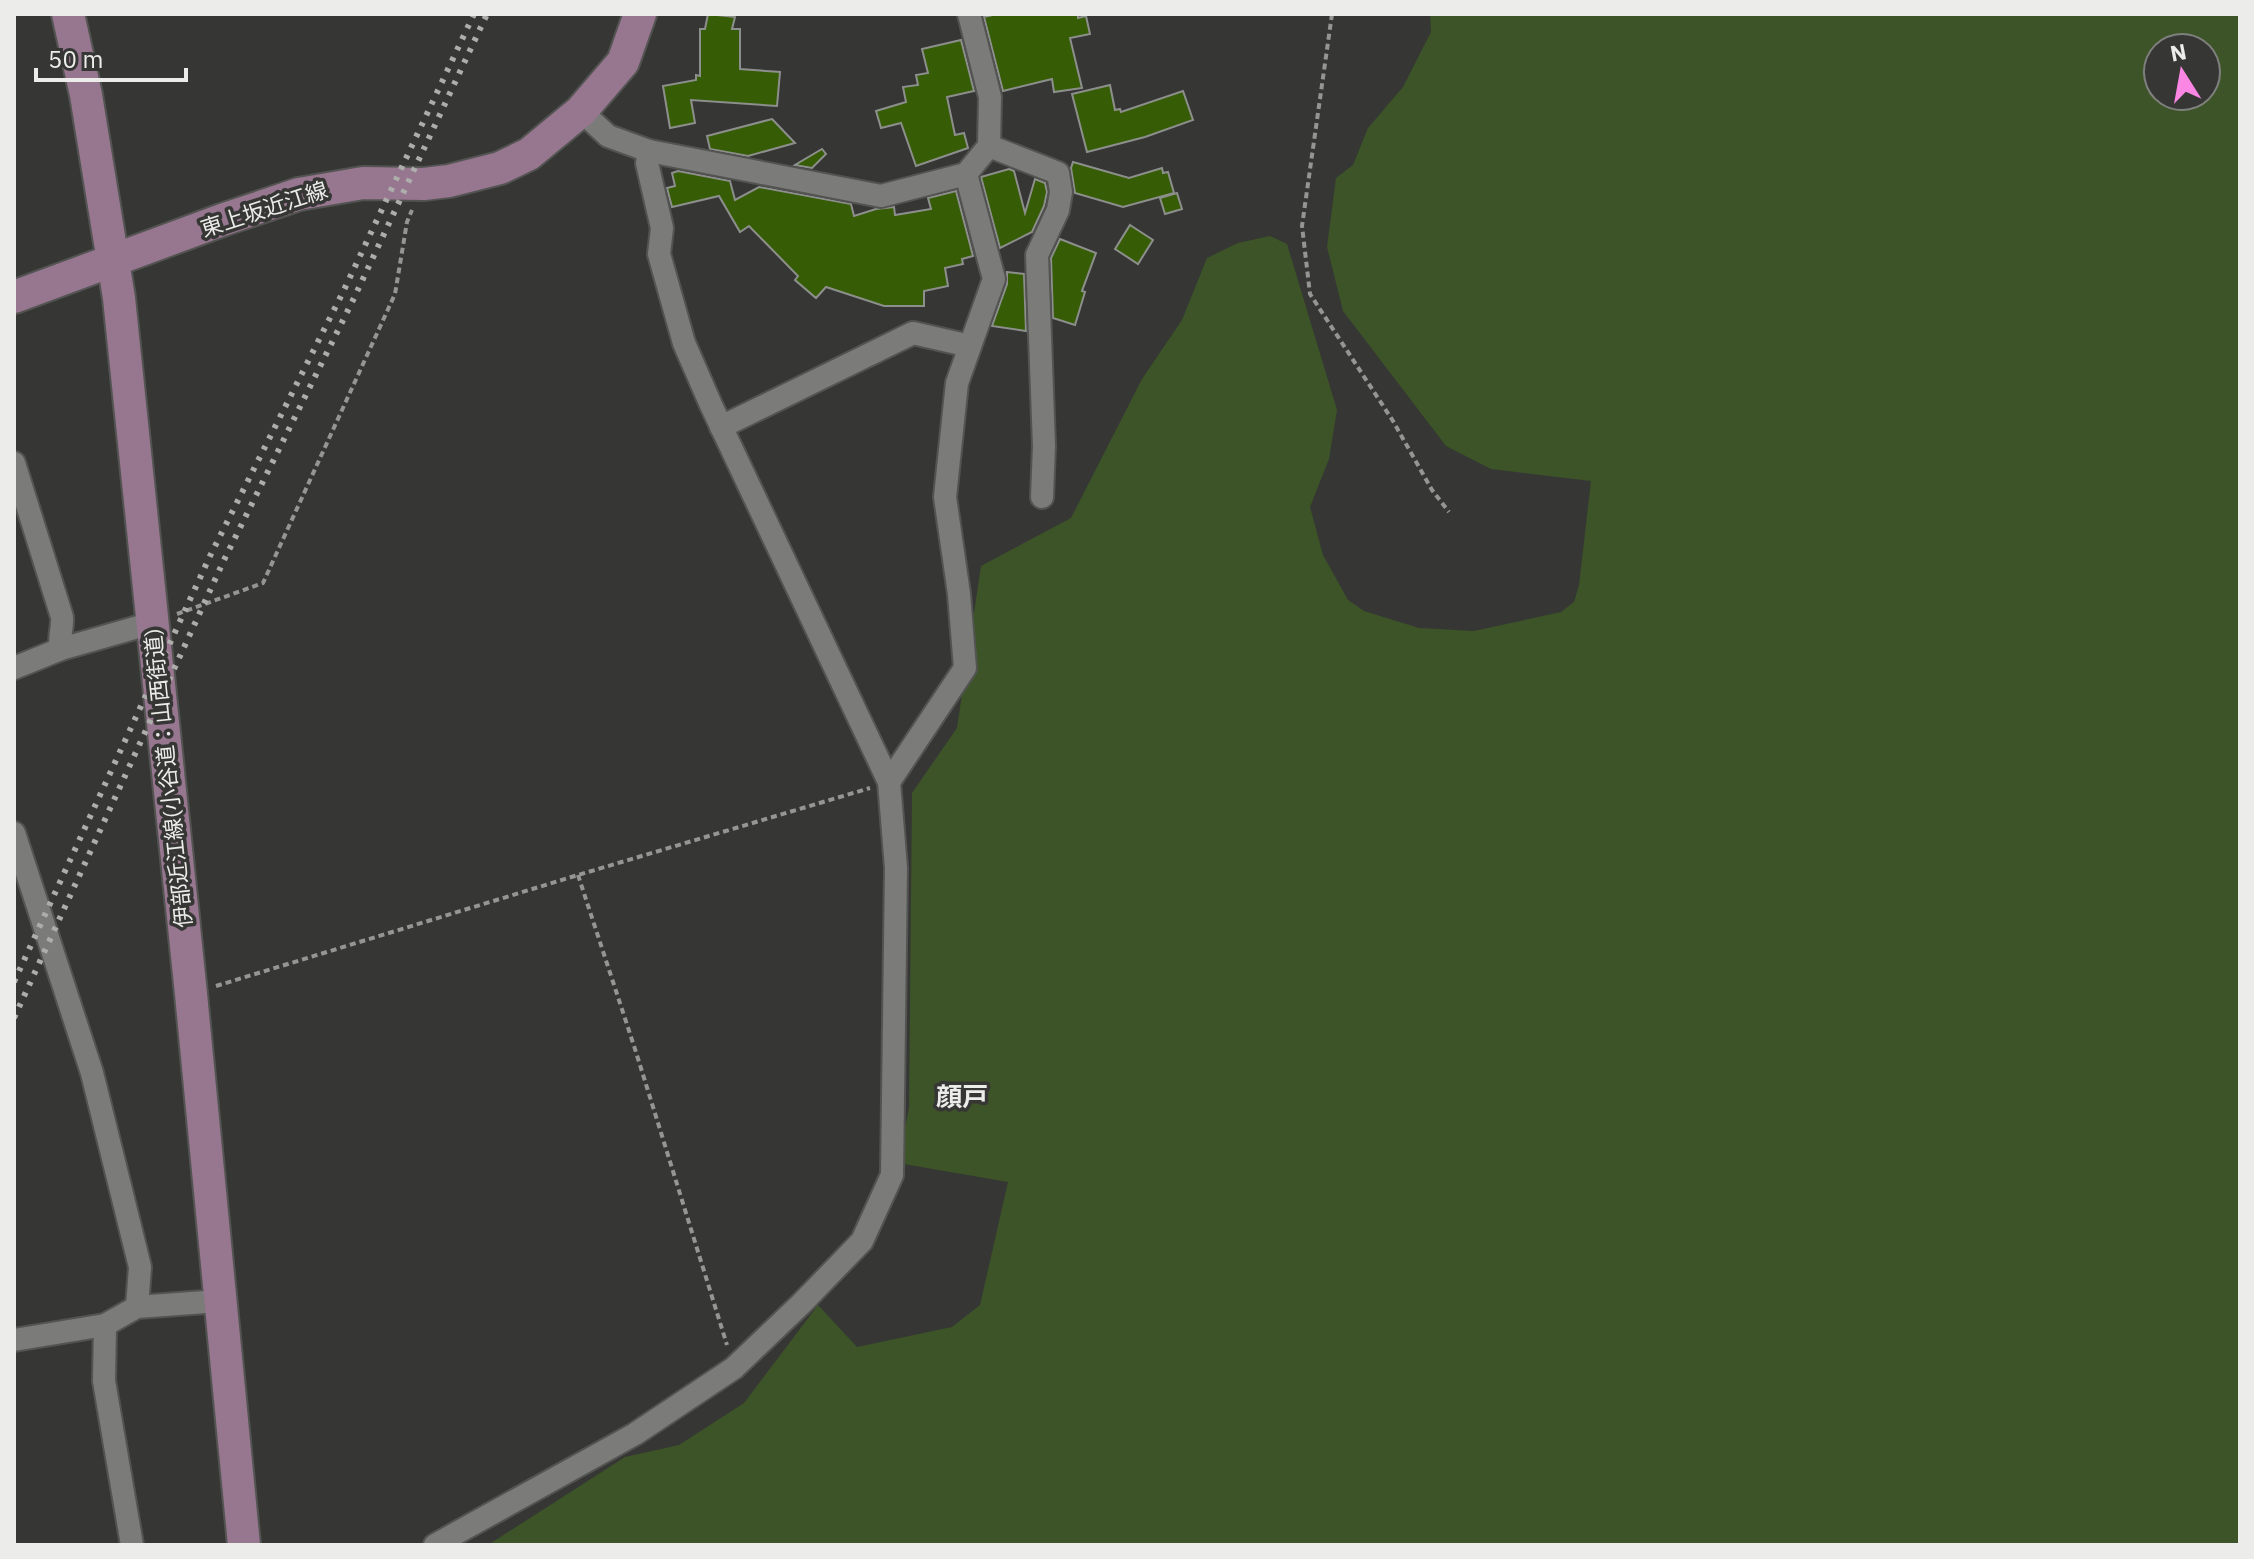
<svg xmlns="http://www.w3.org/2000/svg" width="2254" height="1559" viewBox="0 0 2254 1559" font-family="'IBM Plex Sans','Noto Sans JP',sans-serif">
  <rect width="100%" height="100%" fill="#363735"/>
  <!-- green -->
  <path fill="#3c5427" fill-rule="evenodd" d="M1430,14H2240V1545H488L625,1457L679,1445L744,1403L818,1305L857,1347L952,1327L980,1305L1008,1182L898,1163L909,1108L912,793L957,728L981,566L1071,518L1142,379L1182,320L1207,258L1238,243L1270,236L1287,244L1337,410L1329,459L1310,507L1323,555L1348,600L1364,611L1419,628L1474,631L1561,612L1574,602L1579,585L1591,481L1491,469L1446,446L1343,311L1327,247L1336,178L1353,165L1368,128L1403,87L1431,32ZM2158,48H2206V96H2158Z"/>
  <!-- building -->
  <g fill="#365c06" stroke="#8d8f8c" stroke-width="2">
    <polygon points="708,14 735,17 732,29 740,29 740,69 780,72 777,106 691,100 695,123 670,128 663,86 696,80 696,75 700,76 700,29 705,29"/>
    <polygon points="997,14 1078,14 1078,18 1086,16 1090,34 1070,38 1082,88 1054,92 1052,79 1003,91 984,17"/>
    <polygon points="961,40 974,91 947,97 955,135 964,133 968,148 916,166 901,123 881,128 876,111 906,102 903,87 918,85 916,75 928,73 922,49"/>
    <polygon points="1110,85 1115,110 1120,109 1121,112 1183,91 1193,120 1145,137 1087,152 1072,94"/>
    <polygon points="772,119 795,143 748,156 710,149 707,136"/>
    <polygon points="822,149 826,154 812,168 795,165"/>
    <polygon points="1073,162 1129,178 1162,168 1163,173 1168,172 1174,193 1123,207 1075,193 1071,168"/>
    <polygon points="1009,169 1014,171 1025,213 1035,179 1045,183 1047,192 1044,206 1032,232 1000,248 981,177"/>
    <polygon points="678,171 730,181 735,200 759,187 851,204 854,216 876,209 894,207 895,215 931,209 928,198 956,191 973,256 962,259 963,264 945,268 948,286 924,291 924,306 884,306 826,287 816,298 795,280 798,276 749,226 740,232 719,196 672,207 667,188 675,186 672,173"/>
    <polygon points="1177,193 1182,209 1165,214 1160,198"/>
    <polygon points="1130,225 1153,240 1138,264 1115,249"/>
    <polygon points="1060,239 1096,253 1082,291 1085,292 1075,325 1053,318 1051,258"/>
    <polygon points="1007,272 1024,274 1026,331 992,326 1007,284"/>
  </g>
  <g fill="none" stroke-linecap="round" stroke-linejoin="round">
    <!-- street casing -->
    <g stroke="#535452" stroke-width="26">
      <g id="street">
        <polyline points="581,111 608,136 649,151 881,196 966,174 989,146 990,97 969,14"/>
        <polyline points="989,146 1058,173 1061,192 1058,210 1037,255 1044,446 1042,497"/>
        <polyline points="721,427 913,333 970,346"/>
        <path d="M14,463L62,617C63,628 58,639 61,649"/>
        <polyline points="14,668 61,649 152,623"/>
        <polyline points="889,782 965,668 959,594 945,497 957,383 994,279 966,174"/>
        <polyline points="14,833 92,1073 140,1267 137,1307"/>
        <polyline points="105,1325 104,1381 132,1545"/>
        <polyline points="14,1340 105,1325 137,1307 219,1301"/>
        <polyline points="435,1545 635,1434 734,1368 802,1303 862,1241 892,1175 896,868 889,782 711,405 684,343 659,254 662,228 647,163 649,151"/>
      </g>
    </g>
    <!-- secondary casing -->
    <g stroke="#535452" stroke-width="36">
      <g id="secondary">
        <polyline points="68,14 86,95 119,298 191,994 244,1545"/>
        <polyline points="14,297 222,220 299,194 363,183 424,184 449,181 500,168 529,154 581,111 623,62 640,14"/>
      </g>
    </g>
    <!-- path -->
    <g stroke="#959694" stroke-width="4" stroke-dasharray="6 4" stroke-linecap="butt">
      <polyline points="1332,14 1302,226 1310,294 1393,421 1432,490 1449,512"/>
      <polyline points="177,614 263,583 395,294 407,222 412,210"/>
      <polyline points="578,875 635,1049 727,1345"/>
      <polyline points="216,986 578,875 870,788"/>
    </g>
    <!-- street -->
    <use href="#street" stroke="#7b7c79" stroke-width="22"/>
    <!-- secondary -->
    <use href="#secondary" stroke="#97768f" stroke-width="32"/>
    <!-- rail -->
    <g stroke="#adaeac" stroke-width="6" stroke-dasharray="4 8" stroke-linecap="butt">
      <polyline points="14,982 210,556 343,292 474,14"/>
      <polyline points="14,1018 224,560 354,298 487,14"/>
    </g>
  </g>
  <g text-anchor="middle" stroke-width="7" stroke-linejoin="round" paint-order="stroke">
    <!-- street labels -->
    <g font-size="22" fill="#ecedeb" stroke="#363735">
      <text transform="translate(264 209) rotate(-18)" y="8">東上坂近江線</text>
      <text transform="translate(168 778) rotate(-96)" y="8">伊部近江線(小谷道：山西街道)</text>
    </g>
    <!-- quarter labels -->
    <g font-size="26" font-weight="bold" fill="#ecedeb" stroke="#363735">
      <text x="962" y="1106">顔戸</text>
    </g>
  </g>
  <!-- border -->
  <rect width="2254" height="1559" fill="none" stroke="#ecedeb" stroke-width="32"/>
  <!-- north arrow -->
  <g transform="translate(2182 72) rotate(349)"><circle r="38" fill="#363735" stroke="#7f807e" stroke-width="2"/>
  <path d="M0-6L14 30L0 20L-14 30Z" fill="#fb86e4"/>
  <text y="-12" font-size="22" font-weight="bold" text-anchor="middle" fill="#ecedeb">N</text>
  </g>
  <!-- scale -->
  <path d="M36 68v12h150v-12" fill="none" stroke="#ecedeb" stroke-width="4"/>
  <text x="48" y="68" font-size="24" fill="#ecedeb" stroke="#363735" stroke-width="6" paint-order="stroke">50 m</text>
</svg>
